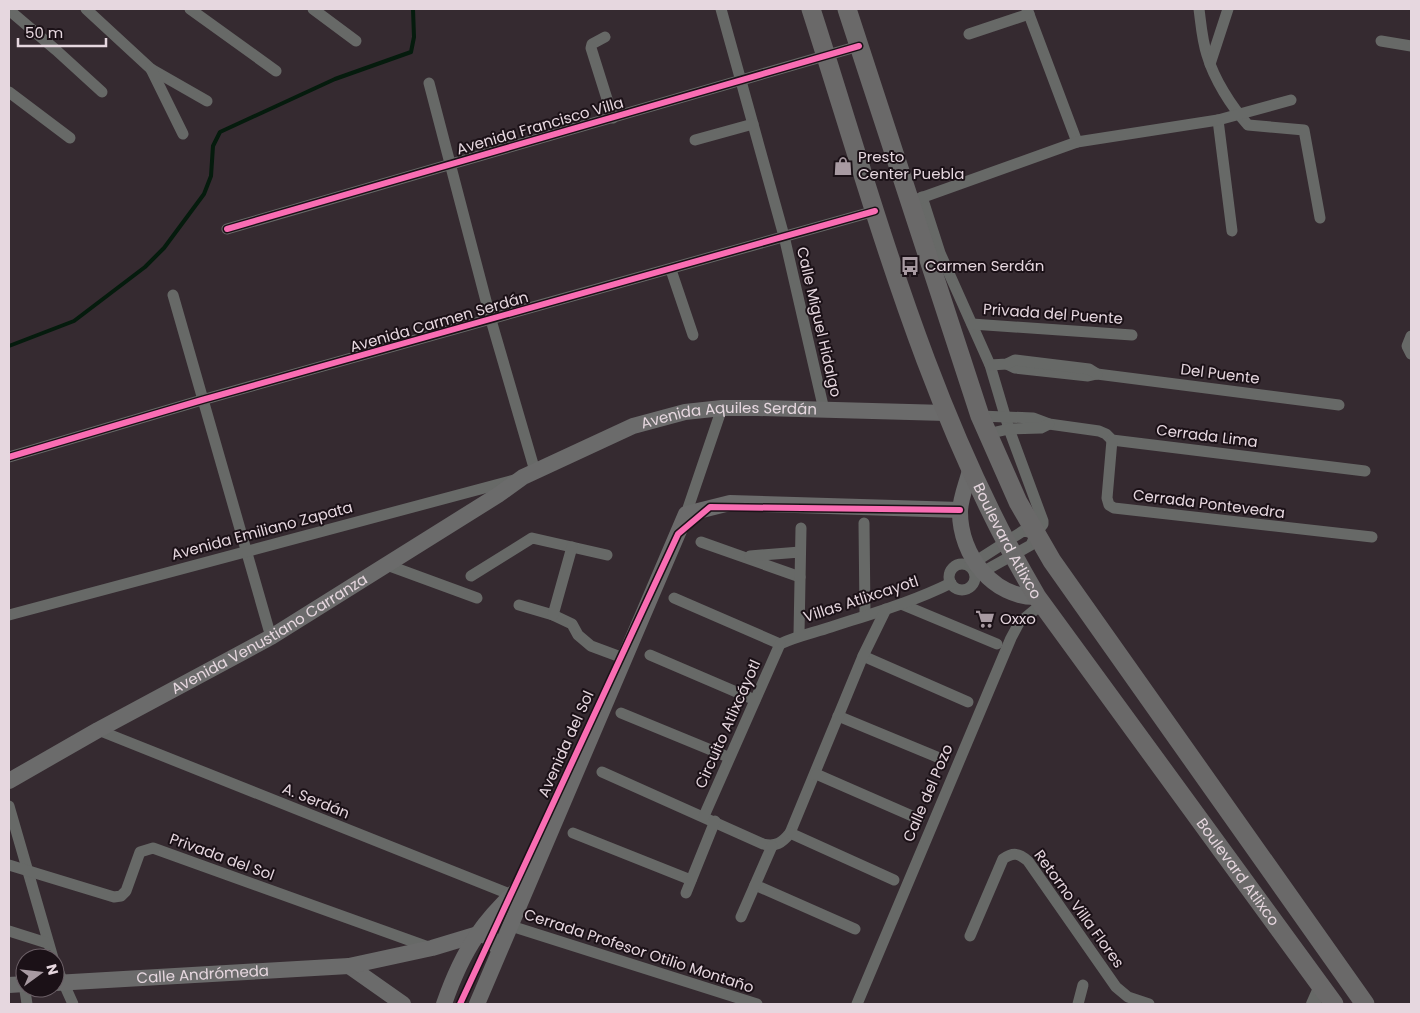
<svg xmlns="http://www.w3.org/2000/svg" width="1420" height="1013" viewBox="0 0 1420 1013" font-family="Poppins,sans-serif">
  <rect width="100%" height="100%" fill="#352a30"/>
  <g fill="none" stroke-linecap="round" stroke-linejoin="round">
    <!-- stream -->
    <polyline stroke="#051b0d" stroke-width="4" points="9,346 74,321 145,267 164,248 204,194 211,176 213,146 220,132 335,79 411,52 414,37 413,9"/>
    <!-- minor -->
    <g stroke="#676967" stroke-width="11">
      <polyline points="86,9 151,69 207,101"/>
      <polyline points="190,9 276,71"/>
      <polyline points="313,9 356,41"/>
      <polyline points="721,9 784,236 824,410"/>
      <polyline points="1027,9 1077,142"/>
      <path d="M1199,9C1201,24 1202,40 1207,55C1214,79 1231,106 1248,125L1304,130L1320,218"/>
      <polyline points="9,10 56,50 102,92"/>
      <polyline points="969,34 1029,14"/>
      <polyline points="605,37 592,44 591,48 613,118"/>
      <polyline points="1381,41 1411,46"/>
      <polyline points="1210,64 1228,9"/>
      <polyline points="151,69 183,134"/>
      <polyline points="429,83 491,320 535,471"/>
      <polyline points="9,92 70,138"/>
      <polyline points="1218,120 1232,231"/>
      <polyline points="695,140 753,124"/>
      <polyline points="922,197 940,253 990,365 1009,429 1043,521 1043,524 1036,533 1031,545 977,575"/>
      <polyline points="915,200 1077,142 1218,120 1291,100"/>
      <polyline points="227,229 859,46"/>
      <polyline points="671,270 693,335"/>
      <polyline points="173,295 271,637"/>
      <polyline points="972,324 1132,335"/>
      <polyline points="1411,336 1407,346 1411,354"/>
      <polyline points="1007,364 1015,368 1088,376 1097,374 1339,405"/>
      <polyline points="990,365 1007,364 1015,360 1089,369 1097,374"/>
      <polyline points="980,416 1033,418 1049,424 1099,431 1106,434 1112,440 1365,471"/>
      <polyline points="987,434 1009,429 1041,428 1049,424"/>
      <polyline points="1112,440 1107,498 1109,505 1114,508 1372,537"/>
      <polyline points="9,457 202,400 875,211"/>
      <polyline points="686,514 722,408"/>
      <polyline points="864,523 865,614"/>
      <polyline points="701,542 800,577"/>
      <polyline points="750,556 800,552"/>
      <circle cx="962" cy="577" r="13"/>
      <polyline points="387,565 477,598"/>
      <polyline points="970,565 1023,531 1036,533"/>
      <polyline points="471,576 532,538 607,555"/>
      <polyline points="674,598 780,644"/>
      <polyline points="901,604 997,644"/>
      <polyline points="519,605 553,615 572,624 578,635 591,646 626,659"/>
      <polyline points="9,615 514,480"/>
      <polyline points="553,615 572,547"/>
      <polyline points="799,634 801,528"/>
      <path d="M780,644C797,636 813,633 831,627C871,614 913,602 951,583"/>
      <polyline points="650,655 755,700"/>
      <polyline points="863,656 968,702"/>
      <polyline points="621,713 728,757"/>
      <polyline points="838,716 942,759"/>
      <polyline points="98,730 517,897"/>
      <path d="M602,772L763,844C776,847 782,843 790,833L863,656L886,609"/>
      <polyline points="816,774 919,819"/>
      <polyline points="9,806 53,958"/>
      <polyline points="704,816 780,644"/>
      <polyline points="573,833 691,880"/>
      <polyline points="790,833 894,880"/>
      <polyline points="9,865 114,897 121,896 126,891 140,852 153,848 431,948"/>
      <polyline points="755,885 855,929"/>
      <polyline points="686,893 715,821"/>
      <polyline points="741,917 772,846"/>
      <polyline points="511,926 757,1004"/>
      <polyline points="9,931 47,943"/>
      <path d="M970,936L1003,859C1013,852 1019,853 1028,861L1116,987L1128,997L1149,1004"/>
      <polyline points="55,964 73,1004"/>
      <polyline points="24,984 27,1004"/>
      <polyline points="857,1004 1011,638 1019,623 1043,603"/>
      <polyline points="1078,1004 1083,985"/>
    </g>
    <!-- tertiary -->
    <polyline stroke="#676967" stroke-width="14" points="1313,1004 1321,986"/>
    <!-- secondary -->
    <g stroke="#6b6b6b" stroke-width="16">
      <path d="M970,470C967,483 960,499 960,512C960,555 993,598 1037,597"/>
      <path id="s1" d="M9,781L98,730L271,637L498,495L523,477L633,426L685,412L722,408H758L946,413"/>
      <polyline points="349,966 403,1004"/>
      <path id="s2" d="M55,983L349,966L432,948L475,935H484L492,939L499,950"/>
      <polyline points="9,985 25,984"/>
      <path d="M444,1004C463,949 484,918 528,880"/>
      <polyline points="477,1004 686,514 730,503 960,510"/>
    </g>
    <!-- primary -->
    <g stroke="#6a6969" stroke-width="19">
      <path id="s3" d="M811,9C875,208 929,416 1037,597L1334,1004"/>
      <polyline points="847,9 980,416 1018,502 1052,561 1365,1004"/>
    </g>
    <!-- cycleway casing -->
    <g stroke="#1b1117" stroke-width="9">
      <g id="cycleway">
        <polyline points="227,229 859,46"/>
        <polyline points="9,457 202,400 875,211"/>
        <polyline points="460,1004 678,534 710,507 960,510"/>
      </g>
    </g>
    <!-- cycleway -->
    <use href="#cycleway" stroke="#f96db3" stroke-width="6"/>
  </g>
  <!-- icons -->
  <defs>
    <g id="shop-bare" transform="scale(1.5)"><path d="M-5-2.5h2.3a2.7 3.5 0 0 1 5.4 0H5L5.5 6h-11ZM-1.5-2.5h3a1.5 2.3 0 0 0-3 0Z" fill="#a89aa2" stroke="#1b1117" stroke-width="2.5" paint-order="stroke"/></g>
    <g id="bus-bare" transform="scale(1.5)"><path d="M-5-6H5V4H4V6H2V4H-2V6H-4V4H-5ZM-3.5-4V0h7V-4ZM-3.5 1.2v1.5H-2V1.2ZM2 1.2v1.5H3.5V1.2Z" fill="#a89aa2" stroke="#1b1117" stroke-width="2.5" paint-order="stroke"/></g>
    <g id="supermarket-bare" transform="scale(1.5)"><path d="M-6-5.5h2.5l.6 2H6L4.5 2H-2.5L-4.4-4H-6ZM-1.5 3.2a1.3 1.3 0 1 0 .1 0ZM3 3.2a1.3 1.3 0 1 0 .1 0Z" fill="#a89aa2" stroke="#1b1117" stroke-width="2.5" paint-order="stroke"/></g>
  </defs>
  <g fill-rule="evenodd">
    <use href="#shop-bare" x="843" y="166"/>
    <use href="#bus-bare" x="910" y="266"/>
    <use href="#supermarket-bare" x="985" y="619"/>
  </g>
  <g text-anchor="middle" stroke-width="4" stroke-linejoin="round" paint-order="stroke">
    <!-- street labels -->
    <g font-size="15" fill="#e6d7df" stroke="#1b1117">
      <text transform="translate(540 126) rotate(-16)" y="5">Avenida Francisco Villa</text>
      <text transform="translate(1053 314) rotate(4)" y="5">Privada del Puente</text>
      <text transform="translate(439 322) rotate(-16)" y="5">Avenida Carmen Serdán</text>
      <text transform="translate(819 322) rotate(77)" y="5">Calle Miguel Hidalgo</text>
      <text transform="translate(1220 374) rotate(7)" y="5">Del Puente</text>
      <text dy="5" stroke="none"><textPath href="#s1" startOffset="816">Avenida Aquiles Serdán</textPath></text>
      <text transform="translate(1207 436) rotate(7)" y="5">Cerrada Lima</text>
      <text transform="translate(1209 504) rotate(7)" y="5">Cerrada Pontevedra</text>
      <text transform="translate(262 531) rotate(-15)" y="5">Avenida Emiliano Zapata</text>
      <text dy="5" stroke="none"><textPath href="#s3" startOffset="568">Boulevard Atlixco</textPath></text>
      <text transform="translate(861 599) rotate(-18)" y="5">Villas Atlixcayotl</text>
      <text dy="5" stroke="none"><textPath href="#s1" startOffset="299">Avenida Venustiano Carranza</textPath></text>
      <text transform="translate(728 724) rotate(-66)" y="5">Circuito Atlixcáyotl</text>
      <text transform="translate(566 744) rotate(-66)" y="5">Avenida del Sol</text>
      <text transform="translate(928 793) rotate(-67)" y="5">Calle del Pozo</text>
      <text transform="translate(316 801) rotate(22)" y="5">A. Serdán</text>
      <text transform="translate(222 857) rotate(20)" y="5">Privada del Sol</text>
      <text dy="5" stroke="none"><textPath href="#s3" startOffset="972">Boulevard Atlixco</textPath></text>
      <text transform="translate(1079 909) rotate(54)" y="5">Retorno Villa Flores</text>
      <text transform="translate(639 951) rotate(18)" y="5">Cerrada Profesor Otilio Montaño</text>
      <text dy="5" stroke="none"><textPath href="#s2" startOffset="148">Calle Andrómeda</textPath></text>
    </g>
    <!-- poi labels -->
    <g font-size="15" fill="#e6d7df" stroke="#1b1117" text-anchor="start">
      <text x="858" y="162">Presto<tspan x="858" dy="17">Center Puebla</tspan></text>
      <text x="925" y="271">Carmen Serdán</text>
      <text x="1000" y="624">Oxxo</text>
    </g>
  </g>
  <!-- border -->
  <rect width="1420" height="1013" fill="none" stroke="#e6d7df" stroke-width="20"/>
  <!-- north arrow -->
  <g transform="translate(40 973) rotate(75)"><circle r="24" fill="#1b1117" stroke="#6c6067"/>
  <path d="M0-4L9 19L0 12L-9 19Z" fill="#a89aa2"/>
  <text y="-8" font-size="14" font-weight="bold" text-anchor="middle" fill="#e6d7df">N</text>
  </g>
  <!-- scale -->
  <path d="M18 38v8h88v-8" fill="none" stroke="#e6d7df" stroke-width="2.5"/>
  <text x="25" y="38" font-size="15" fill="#e6d7df" stroke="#1b1117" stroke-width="4" paint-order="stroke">50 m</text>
</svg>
